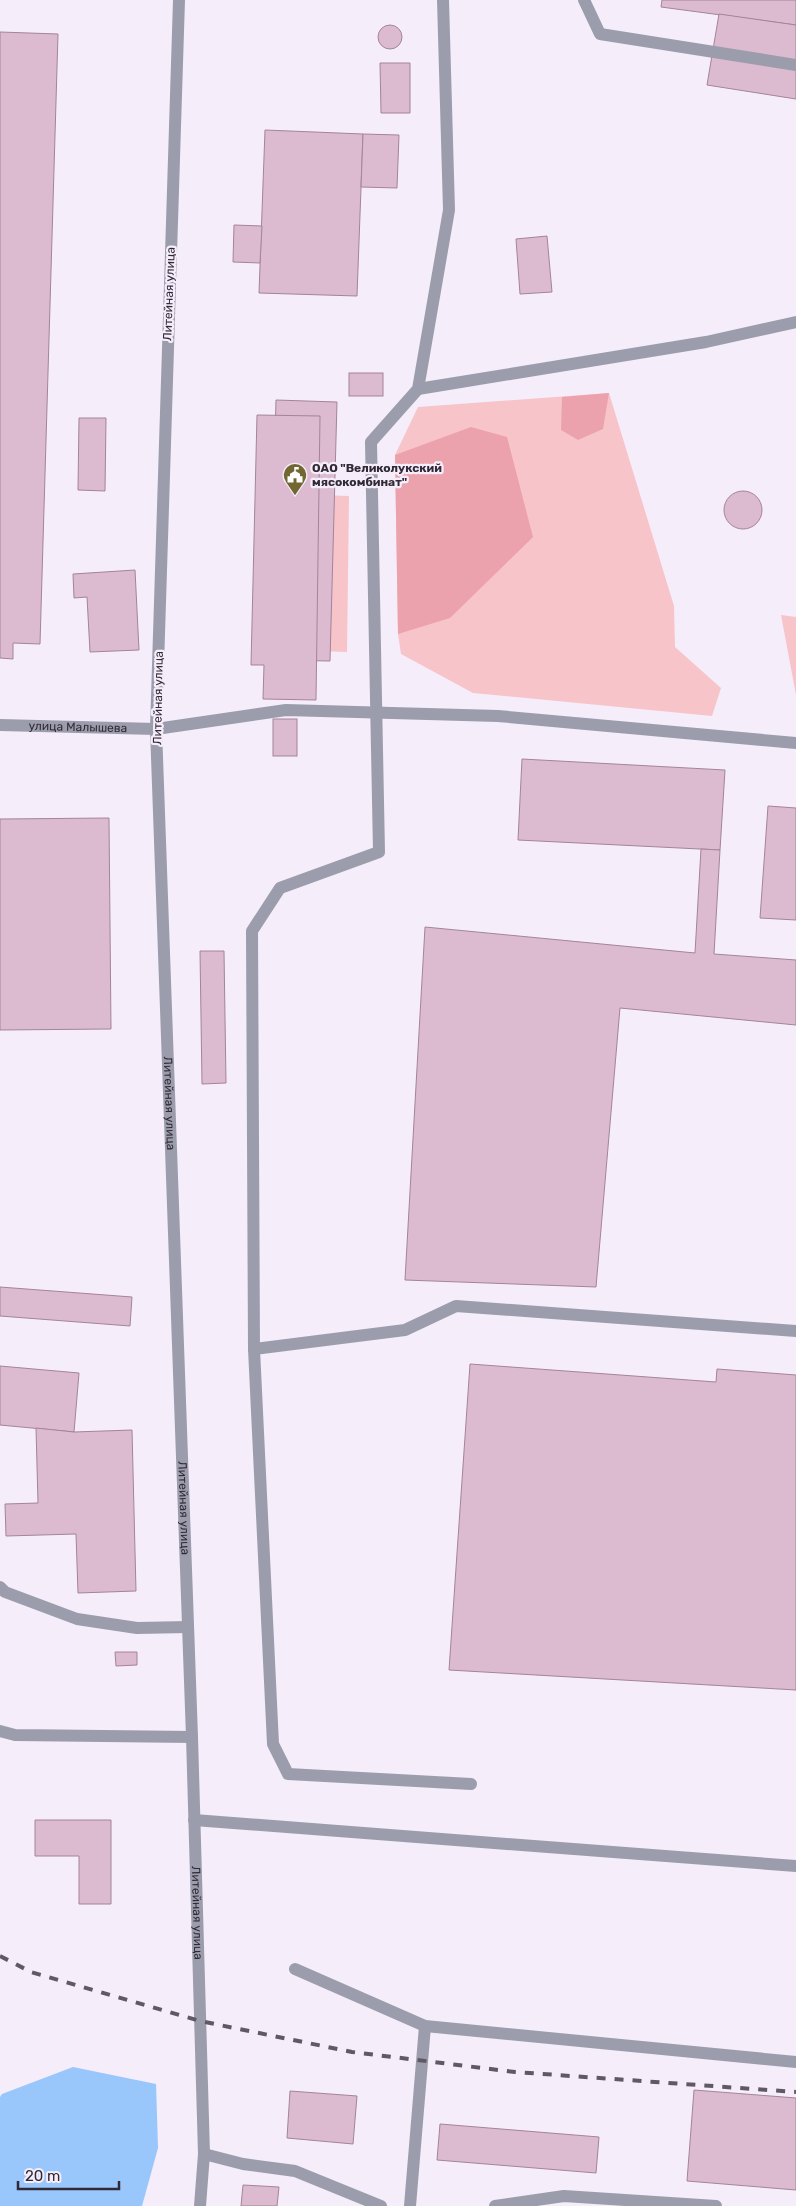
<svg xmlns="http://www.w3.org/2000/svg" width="796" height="2206" viewBox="0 0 796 2206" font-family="Rubik,sans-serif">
  <rect width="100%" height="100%" fill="#f5edfa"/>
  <!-- green -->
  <g fill="#f7c4ca">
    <polygon points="609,393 674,606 675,647 721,688 712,716 473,693 401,654 398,634 395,455 418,407"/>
    <polygon points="319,495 349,496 347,652 317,651"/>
    <polygon points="781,615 796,617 796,695"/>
  </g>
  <!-- forest -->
  <g fill="#eca2ac">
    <polygon points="609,393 603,429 578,440 561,430 562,397"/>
    <polygon points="471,427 507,437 533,537 450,618 398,634 395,455"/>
  </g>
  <!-- water -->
  <polygon fill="#99c7fb" points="73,2067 156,2084 158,2148 142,2206 0,2206 0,2097 2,2094"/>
  <!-- building -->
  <g fill="#dcbacf" stroke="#a48498">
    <polygon points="662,0 796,0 796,25 661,7"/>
    <polygon points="719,14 796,25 796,99 707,85"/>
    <circle cx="390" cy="37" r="12"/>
    <polygon points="0,32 58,34 40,644 13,643 13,659 0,658"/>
    <polygon points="380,63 410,63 410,113 381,113"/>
    <polygon points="265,130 363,134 357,296 259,293"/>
    <polygon points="363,134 399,135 397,188 361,187"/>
    <polygon points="234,225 262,226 260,263 233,262"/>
    <polygon points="547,236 552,292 520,294 516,239"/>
    <rect x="349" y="373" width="34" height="23"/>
    <polygon points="276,400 337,402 330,661 269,660"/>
    <polygon points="257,415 320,416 316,700 263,699 264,665 251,665"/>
    <polygon points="79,418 106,418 105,491 78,490"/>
    <circle cx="743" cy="510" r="19"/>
    <polygon points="135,570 139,650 90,652 87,597 74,598 73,574"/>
    <rect x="273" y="719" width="24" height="37"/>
    <polygon points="522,759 725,770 720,850 518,840"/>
    <polygon points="768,806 796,808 796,920 760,918"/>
    <polygon points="109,818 111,1029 0,1030 0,819"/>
    <polygon points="701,849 720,850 714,954 796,960 796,1025 620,1008 596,1287 405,1280 425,927 695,953"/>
    <polygon points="200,951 224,951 226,1083 202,1084"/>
    <polygon points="0,1287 132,1297 130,1326 0,1316"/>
    <polygon points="470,1364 716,1382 717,1369 796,1375 796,1690 449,1670"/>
    <polygon points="0,1366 79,1373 74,1432 0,1425"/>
    <polygon points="36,1428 74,1432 132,1430 136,1591 78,1593 76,1534 6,1536 5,1504 38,1503"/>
    <polygon points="115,1652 137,1652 137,1665 116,1666"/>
    <polygon points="35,1820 111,1820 111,1904 79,1904 79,1856 35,1856"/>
    <polygon points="694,2090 796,2098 796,2190 687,2181"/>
    <polygon points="290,2091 357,2096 353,2144 287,2138"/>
    <polygon points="440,2124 599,2137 596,2173 437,2160"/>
    <polygon points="243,2185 279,2187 277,2206 241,2206"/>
  </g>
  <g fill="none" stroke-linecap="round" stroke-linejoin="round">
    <!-- service -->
    <g stroke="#9c9dac" stroke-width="12">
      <polyline points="443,0 449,210 418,389 371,442 379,852 280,888 252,931 254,1349 273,1744 288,1774 471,1784"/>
      <polyline points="584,0 600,34 796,65"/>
      <polyline points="418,389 706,342 796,322"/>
      <polyline points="156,729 286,710 498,716 796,743"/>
      <polyline points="254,1349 405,1330 456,1306 796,1331"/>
      <polyline points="0,1587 5,1592 77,1619 137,1628 188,1627"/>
      <polyline points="0,1731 15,1735 192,1737"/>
      <polyline points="194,1820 796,1866"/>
      <polyline points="295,1969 425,2026 796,2062"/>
      <polyline points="204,2154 243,2164 295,2171 381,2206"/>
      <polyline points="410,2206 425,2026"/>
      <polyline points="495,2206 564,2196 716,2206"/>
    </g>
    <!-- minor -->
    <path stroke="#9c9dac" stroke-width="12" id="s1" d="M179,0L156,729L192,1737L204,2154L200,2206"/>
    <!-- tertiary -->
    <path stroke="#9c9dac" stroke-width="12" id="s2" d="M0,725L156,729"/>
    <!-- rail -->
    <polyline stroke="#605965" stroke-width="4" stroke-dasharray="9 9" stroke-linecap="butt" points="0,1956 31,1972 200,2021 352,2052 515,2072 796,2092"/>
  </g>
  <!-- icons -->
  <defs>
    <g id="civic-pin" transform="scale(1.25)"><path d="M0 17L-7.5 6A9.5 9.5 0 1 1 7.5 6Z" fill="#706733" stroke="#f5edfa"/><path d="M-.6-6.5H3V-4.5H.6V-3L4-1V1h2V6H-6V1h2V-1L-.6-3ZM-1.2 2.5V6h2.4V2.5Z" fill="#fff"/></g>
  </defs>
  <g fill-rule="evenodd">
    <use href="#civic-pin" x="295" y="475"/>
  </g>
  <g text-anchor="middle" stroke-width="4.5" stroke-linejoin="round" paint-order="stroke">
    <!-- street labels -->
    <g font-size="12" fill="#312a36" stroke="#f5edfa">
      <text transform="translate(169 294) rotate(-88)" y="4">Литейная улица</text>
      <text transform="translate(158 698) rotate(-89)" y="4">Литейная улица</text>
      <text dy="4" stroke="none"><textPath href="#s2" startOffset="78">улица Малышева</textPath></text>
      <text dy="4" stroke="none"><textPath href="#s1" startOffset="1104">Литейная улица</textPath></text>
      <text dy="4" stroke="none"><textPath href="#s1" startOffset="1509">Литейная улица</textPath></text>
      <text dy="4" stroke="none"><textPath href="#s1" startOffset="1914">Литейная улица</textPath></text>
    </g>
    <!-- poi labels -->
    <g font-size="12" font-weight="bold" fill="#312a36" stroke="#f5edfa" text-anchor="start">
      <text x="312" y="472">ОАО "Великолукский<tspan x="312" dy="14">мясокомбинат"</tspan></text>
    </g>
  </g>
  <!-- scale -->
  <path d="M18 2181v8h101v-8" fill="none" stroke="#312a36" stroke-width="2.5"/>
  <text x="25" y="2181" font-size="15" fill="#312a36" stroke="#f5edfa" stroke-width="4" paint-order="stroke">20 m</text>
</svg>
